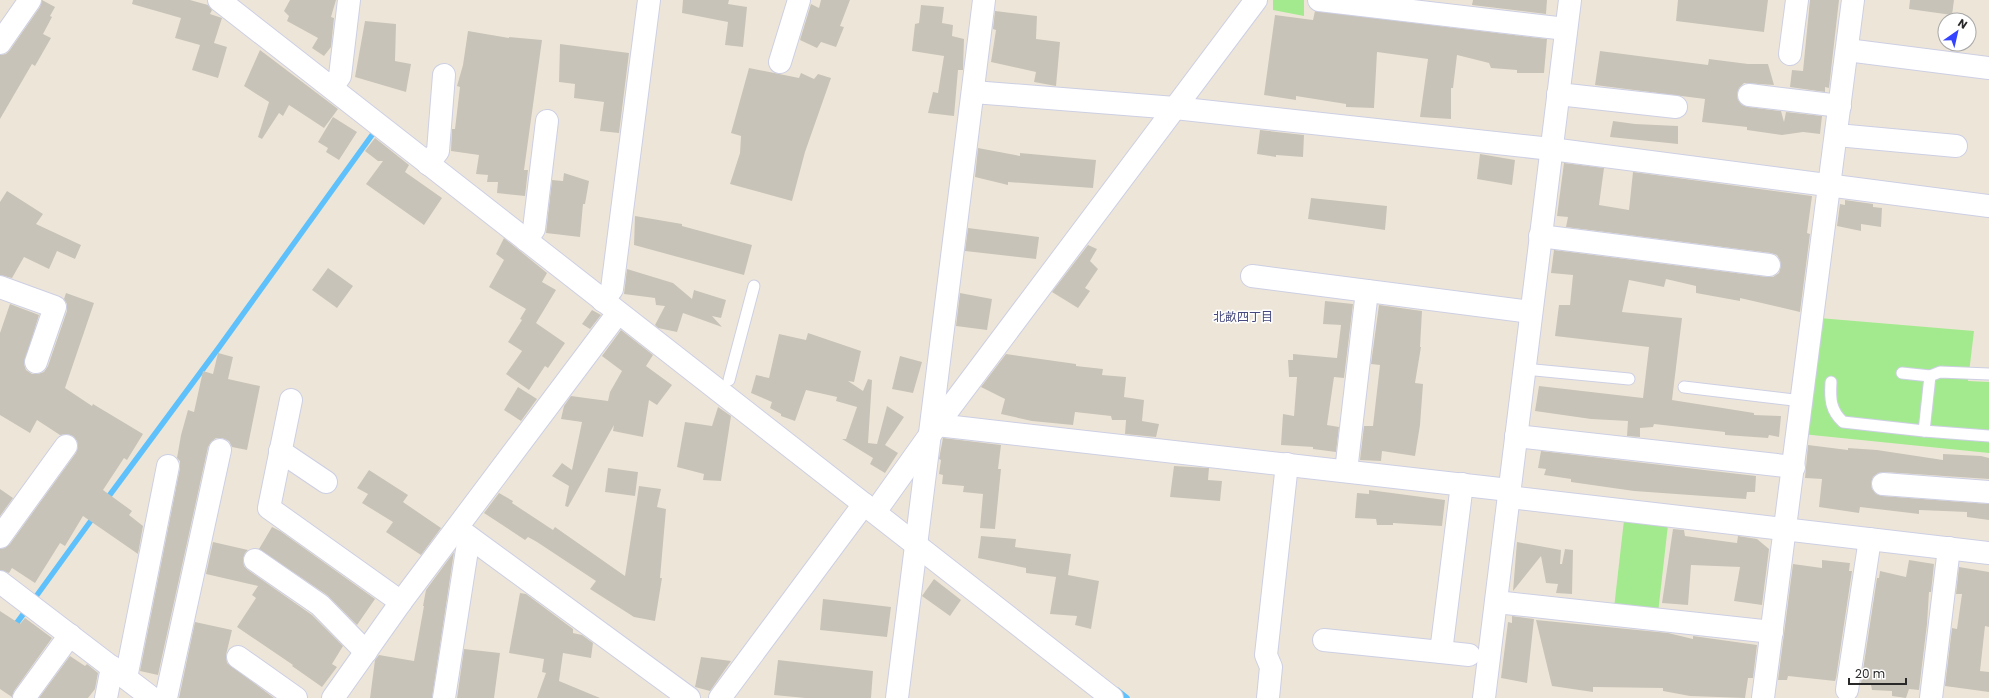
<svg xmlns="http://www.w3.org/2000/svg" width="1989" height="698" viewBox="0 0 1989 698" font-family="Poppins,'Noto Sans JP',sans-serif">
  <rect width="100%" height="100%" fill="#ede6d8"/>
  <!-- green -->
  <g fill="#a3ea8e">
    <polygon points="1273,0 1304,0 1304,16 1273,10"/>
    <polygon points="1819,318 1974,331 1968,381 1989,382 1989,453 1802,434"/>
    <polygon points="1624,520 1668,525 1658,613 1614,608"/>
  </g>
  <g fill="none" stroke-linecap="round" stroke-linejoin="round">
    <!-- stream -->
    <g stroke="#5ec1fc" stroke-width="5.5">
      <polyline points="106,500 220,346 372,135"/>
      <polyline points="32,602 95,515"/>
      <polyline points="13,628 27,609"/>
      <polyline points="1117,690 1127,698"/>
    </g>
  </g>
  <!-- building -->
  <g fill="#c8c3b8">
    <polygon points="42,0 55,7 50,16 52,17 43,34 51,38 35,66 32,64 0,119 0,55 6,54 10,50 40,7"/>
    <polygon points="133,0 190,0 208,5 212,10 210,14 222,18 214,43 227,47 218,78 192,70 200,45 175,38 181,18 132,4"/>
    <polygon points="290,0 336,0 331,17 334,18 331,47 324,56 312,48 318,38 287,21 289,16 284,11"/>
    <polygon points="683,0 729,0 728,4 747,7 743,47 725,45 728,22 682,13"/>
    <polygon points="821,0 850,0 840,26 844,27 836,47 821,42 817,48 800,40 811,4 819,8"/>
    <polygon points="1473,0 1547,0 1546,14 1472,5"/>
    <polygon points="1678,0 1768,0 1764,32 1676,21"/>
    <polygon points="1810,0 1839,0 1829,88 1825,87 1825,92 1790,87 1792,70 1803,71"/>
    <polygon points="1910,0 1954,0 1952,15 1909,9"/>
    <polygon points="921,5 944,7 942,23 953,25 952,36 964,39 963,70 958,70 954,116 928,113 933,92 938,93 944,56 912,51 915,24 919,23"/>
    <polygon points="995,11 1037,16 1036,39 1060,42 1056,86 1034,82 1036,72 991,62 996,30 993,29"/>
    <polygon points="1315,11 1547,39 1544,73 1517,73 1517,70 1491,68 1489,63 1457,55 1453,88 1451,88 1451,119 1420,117 1428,59 1377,52 1374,108 1346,107 1346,104 1296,96 1296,100 1264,95 1275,15 1313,20"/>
    <polygon points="365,21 396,24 395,61 411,64 406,92 355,77"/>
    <polygon points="468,31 509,38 509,37 542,40 524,170 528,170 525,196 497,193 498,182 487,182 488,175 476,174 479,155 451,151 452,129 455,129 460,87 457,86 463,65"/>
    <polygon points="560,44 629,53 619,133 600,131 604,102 574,98 575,84 559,82"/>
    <polygon points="260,50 338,109 324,128 289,105 283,116 279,113 262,139 258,137 269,102 244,86"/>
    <polygon points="1600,51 1708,65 1709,59 1748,64 1768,64 1774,85 1744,83 1739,88 1737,94 1738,100 1742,105 1748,107 1781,111 1784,122 1786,112 1822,116 1820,134 1803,132 1782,135 1747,130 1747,127 1702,122 1705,99 1595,85"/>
    <polygon points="749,68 799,78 801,73 814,79 818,74 831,78 805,152 792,201 730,184 740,153 741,136 731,133"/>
    <polygon points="333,117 357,132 339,160 326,152 328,148 318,142"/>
    <polygon points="1613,121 1635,124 1678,126 1678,144 1610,137"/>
    <polygon points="1260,130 1304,135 1303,157 1276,155 1276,157 1257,154"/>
    <polygon points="375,138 409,165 405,172 442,198 424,225 366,184 383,161 378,161 365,151"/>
    <polygon points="978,148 1020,156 1020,153 1096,160 1093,188 1008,182 1008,185 975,177"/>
    <polygon points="1480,154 1515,160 1512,185 1477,179"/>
    <polygon points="1564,163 1604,168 1599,205 1629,210 1633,172 1812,196 1807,233 1810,234 1800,312 1740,298 1740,301 1696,293 1696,286 1666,279 1664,287 1629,280 1622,312 1682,318 1672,400 1754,413 1754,415 1781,416 1779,437 1769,435 1768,438 1725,435 1725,432 1654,424 1653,427 1640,428 1640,437 1627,436 1628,421 1591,419 1535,411 1539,386 1643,398 1649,347 1555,336 1559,305 1570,305 1573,275 1551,273 1554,250 1767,277 1773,277 1779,273 1781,266 1780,260 1777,255 1771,253 1566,227 1568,217 1557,216"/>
    <polygon points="564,173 589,181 585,204 583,204 580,237 546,233 552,180 563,181"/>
    <polygon points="7,191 43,214 36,224 81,245 75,259 57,251 49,269 24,257 12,278 0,275 0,202"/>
    <polygon points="1311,198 1387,206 1385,230 1308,219"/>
    <polygon points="1845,200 1873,204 1873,207 1882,208 1881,227 1861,224 1861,231 1837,226 1840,204 1845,205"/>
    <polygon points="635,216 682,224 682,226 752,245 744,275 634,245"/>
    <polygon points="968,228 1039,237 1036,259 965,251"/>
    <polygon points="504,238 547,273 542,282 556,290 536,323 565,343 548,368 545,366 529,390 506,374 522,351 508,342 522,320 520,319 526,309 489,287 504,260 496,254"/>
    <polygon points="1088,245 1097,249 1090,261 1098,269 1085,288 1090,291 1078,308 1052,292"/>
    <polygon points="328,268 353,286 337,308 312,290"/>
    <polygon points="627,269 673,283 692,299 694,290 726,300 721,318 712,316 722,327 683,313 677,332 658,328 655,325 665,306 656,305 655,298 624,294"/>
    <polygon points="66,293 94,303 65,388 92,406 93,404 143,434 127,460 124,458 103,490 132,511 129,515 143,526 138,554 83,516 65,546 60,543 35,583 12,568 9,573 0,570 0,549 5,548 10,544 76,453 78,447 77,441 73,436 67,434 60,435 37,420 30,433 0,415 0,333 10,304 39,315 24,364 26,370 32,374 38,374 44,372 48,366 67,311 67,304 64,299"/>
    <polygon points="960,293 992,299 987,330 956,326"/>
    <polygon points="1325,301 1353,304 1344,378 1334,377 1327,425 1339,427 1336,452 1313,449 1313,447 1281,445 1283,414 1294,416 1297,377 1289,377 1288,360 1293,360 1293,354 1337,358 1341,325 1323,324"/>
    <polygon points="1379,305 1422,311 1420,347 1421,347 1415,383 1423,384 1420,425 1415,456 1382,451 1381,461 1360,460 1364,426 1373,426 1380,365 1371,364"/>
    <polygon points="592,310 601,315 590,329 582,324"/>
    <polygon points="621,330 653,355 646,366 672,385 657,405 649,400 643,437 613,431 614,425 568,507 565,506 569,486 552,476 562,463 572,470 582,422 561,419 564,406 571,396 608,401 610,392 622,371 602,356"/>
    <polygon points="808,333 861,351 854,382 848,381 863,391 868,379 872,380 868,443 877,444 887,406 904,417 885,445 898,453 885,473 870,464 873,458 842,439 846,439 857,407 836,401 837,397 806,390 795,421 781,416 781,414 770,408 772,402 751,393 756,375 769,378 779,334 806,340"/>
    <polygon points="218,353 233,357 228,379 260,386 247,450 232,447 229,441 222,438 216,438 211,442 208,447 158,675 140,671 180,468 180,461 177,458 181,435 188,410 194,412 203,371 213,374"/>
    <polygon points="1006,354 1076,364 1076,366 1103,369 1102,375 1126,377 1124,397 1144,400 1142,421 1159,424 1156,437 1125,434 1126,420 1112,420 1111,416 1075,412 1073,425 1032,421 1001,414 1005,399 981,387"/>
    <polygon points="900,356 922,362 913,393 892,389"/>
    <polygon points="518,387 537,399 521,421 504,410"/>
    <polygon points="718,407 731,416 721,481 703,480 704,474 677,467 685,422 712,426"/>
    <polygon points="943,438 1001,445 998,469 1001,469 995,529 980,528 983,494 963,492 964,486 942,484 943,475 939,474 941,460 939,459"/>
    <polygon points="1808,445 1848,450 1848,448 1877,450 1943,460 1943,454 1981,456 1989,458 1989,479 1884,472 1878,473 1873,477 1871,483 1872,489 1876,494 1882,496 1989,504 1989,520 1967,517 1967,512 1919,510 1919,514 1860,507 1859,513 1819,507 1822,479 1805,478"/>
    <polygon points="1541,451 1756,476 1755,492 1747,492 1746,499 1634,491 1571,482 1571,479 1544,475 1546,469 1538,468"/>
    <polygon points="1174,466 1209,468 1208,480 1222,481 1220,501 1170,497"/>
    <polygon points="608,468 638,472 635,496 605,492"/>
    <polygon points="369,470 408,495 403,502 441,528 421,555 386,532 393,522 362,503 368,494 357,488"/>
    <polygon points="639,486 661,489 657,507 666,509 660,578 662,578 655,621 634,617 590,589 596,581 537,542 528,537 525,540 484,513 499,493 513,501 512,503 553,530 555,527 625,576"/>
    <polygon points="0,489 13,498 0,516"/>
    <polygon points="1369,490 1445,500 1442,526 1393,523 1393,525 1377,525 1376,519 1355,518 1357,493 1369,494"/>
    <polygon points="272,527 280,531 375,599 357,625 327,595 259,549"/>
    <polygon points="1673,529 1684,530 1685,536 1737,543 1738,536 1757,539 1769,549 1762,605 1734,601 1740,567 1691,565 1688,605 1662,603"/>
    <polygon points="981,536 1016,539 1015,547 1071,554 1068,575 1099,581 1091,629 1075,625 1077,616 1050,614 1056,577 1026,573 1026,568 978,558"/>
    <polygon points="213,542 248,550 245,553 243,559 244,566 248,570 312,615 343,646 332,664 337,667 322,687 292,666 293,665 237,627 256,598 252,595 258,586 206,574"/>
    <polygon points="1517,542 1561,550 1560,564 1562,564 1565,549 1573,550 1572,594 1556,593 1558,584 1546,583 1541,556 1513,591"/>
    <polygon points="454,552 432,698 370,698 375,660 379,655 414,661 424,606 423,606 426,590"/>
    <polygon points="1822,560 1850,563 1849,571 1852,571 1836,678 1835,681 1788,676 1787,680 1778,680 1793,564 1822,568"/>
    <polygon points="1909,560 1934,564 1931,592 1929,592 1927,624 1919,690 1909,689 1906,698 1892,696 1892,691 1872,690 1871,685 1861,683 1877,578 1879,578 1880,571 1906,577"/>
    <polygon points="1959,567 1989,572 1989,627 1985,626 1980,671 1989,672 1989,692 1945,686 1952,628 1957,629 1962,594 1956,594"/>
    <polygon points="934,579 961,600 950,616 922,596"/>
    <polygon points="520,593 526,594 573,629 573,633 582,635 593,643 591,658 563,653 559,681 600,698 537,698 546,673 542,672 544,659 509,653"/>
    <polygon points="823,599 891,607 887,637 820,630"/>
    <polygon points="0,611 20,624 25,618 52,638 14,691 12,697 0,689"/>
    <polygon points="1512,616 1534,619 1527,683 1501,678 1508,622 1512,623"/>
    <polygon points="1536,620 1668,633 1693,639 1693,636 1757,645 1753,678 1748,678 1745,698 1690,696 1663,691 1663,688 1593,687 1593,692 1552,686"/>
    <polygon points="195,622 232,630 226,655 227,663 274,698 179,698"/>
    <polygon points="464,649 500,653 494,698 457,698"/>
    <polygon points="70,656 85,666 87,664 98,673 95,689 88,698 39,698"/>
    <polygon points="701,657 731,661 710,691 695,687"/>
    <polygon points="778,660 873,671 871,698 805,698 774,695"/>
  </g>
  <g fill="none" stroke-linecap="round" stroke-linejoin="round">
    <!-- service casing -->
    <g stroke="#cdcfe4" stroke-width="13">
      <g id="service">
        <polyline points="1524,369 1629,379"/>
        <polyline points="1902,373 1930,376 1940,372 1989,374"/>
        <polyline points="729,380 754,286"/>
        <path d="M1831,382C1830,398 1830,410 1843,422L1924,431L1930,376"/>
        <polyline points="1684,387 1802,401"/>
        <polyline points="1924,431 1989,436"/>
      </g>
    </g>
    <!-- minor casing -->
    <g stroke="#cdcfe4" stroke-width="24">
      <g id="minor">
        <polyline points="219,0 1112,698"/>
        <polyline points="1319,0 1566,29"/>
        <polyline points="0,43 30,0"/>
        <polyline points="1847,50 1989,68"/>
        <polyline points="1790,54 1797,0"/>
        <polyline points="780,62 799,0"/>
        <polyline points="332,87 340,76 349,0"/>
        <polyline points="973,92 1175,108 1551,149 1989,206"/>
        <polyline points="1558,94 1676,107"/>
        <polyline points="1749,95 1840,106"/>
        <polyline points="1837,135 1956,146"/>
        <polyline points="428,164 438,151 444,75"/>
        <polyline points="1540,236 1769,265"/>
        <polyline points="526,240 534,229 547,121"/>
        <polyline points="1252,276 1531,312"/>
        <polyline points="0,287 55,307 36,362"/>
        <polyline points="603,301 612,289 649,0"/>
        <polyline points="291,400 269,508 401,602"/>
        <polyline points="937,425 1509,490"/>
        <polyline points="1516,436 1794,467"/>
        <polyline points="280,451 326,482"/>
        <polyline points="1346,471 1367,291"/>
        <polyline points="1883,484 1989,492"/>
        <polyline points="1509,497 1989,553"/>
        <polyline points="875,512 937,425 1256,0"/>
        <polyline points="457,528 689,698"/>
        <polyline points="0,537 66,446"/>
        <polyline points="255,560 320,605 366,652"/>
        <polyline points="0,582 152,698"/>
        <polyline points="1496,602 1772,632"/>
        <polyline points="1324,640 1441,652 1462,484"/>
        <polyline points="1441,652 1469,655"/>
        <polyline points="238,657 296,698"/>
        <polyline points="126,678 168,466"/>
        <polyline points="1847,690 1870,539"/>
        <polyline points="24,698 70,635"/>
        <polyline points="106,698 112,667"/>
        <polyline points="166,698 220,450"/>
        <polyline points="333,698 401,602 618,313"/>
        <polyline points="444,698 469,537"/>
        <polyline points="720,698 864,504"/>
        <polyline points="897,698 984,0"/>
        <polyline points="1268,698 1271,667 1266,655 1287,464"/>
        <polyline points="1484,698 1570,0"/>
        <polyline points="1763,698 1853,0"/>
        <polyline points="1931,698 1949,548"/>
      </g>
    </g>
    <!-- service -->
    <use href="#service" stroke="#fff" stroke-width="11"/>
    <!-- minor -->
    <use href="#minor" stroke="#fff" stroke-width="22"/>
  </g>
  <g text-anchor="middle" stroke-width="3" stroke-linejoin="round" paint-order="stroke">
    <!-- neighbourhood labels -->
    <g font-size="12" fill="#44487e" stroke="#fff">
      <text x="1243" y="321">北畝四丁目</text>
    </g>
  </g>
  <!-- north arrow -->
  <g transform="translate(1957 32) rotate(34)"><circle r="19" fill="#ffffff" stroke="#a9a9a9"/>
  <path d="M0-3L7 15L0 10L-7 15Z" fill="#3343ff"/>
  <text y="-6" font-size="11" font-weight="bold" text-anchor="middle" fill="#292929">N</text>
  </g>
  <!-- scale -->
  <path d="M1849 678v6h57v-6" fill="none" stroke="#292929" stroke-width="2"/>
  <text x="1855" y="678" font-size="12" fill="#292929" stroke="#ffffff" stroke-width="3" paint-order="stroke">20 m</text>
</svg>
